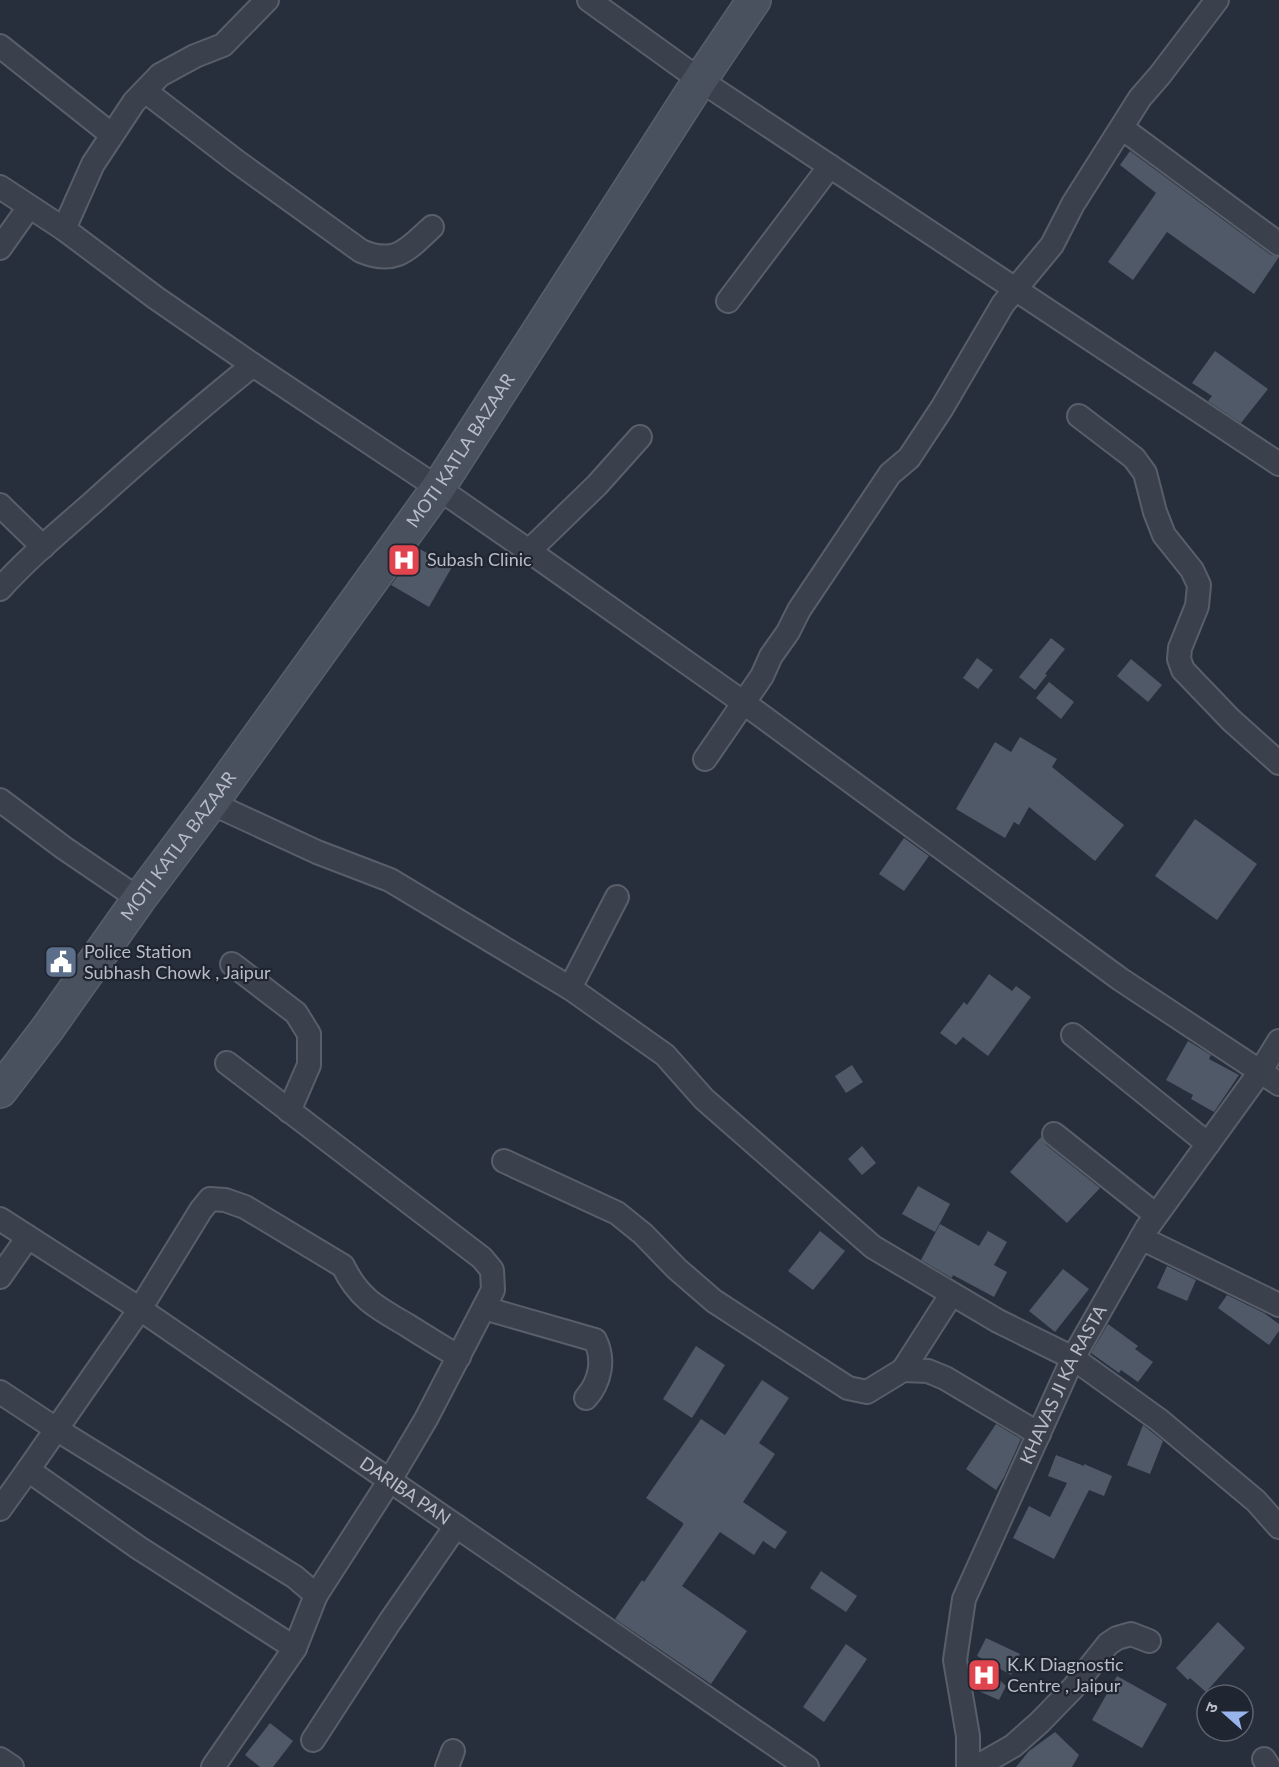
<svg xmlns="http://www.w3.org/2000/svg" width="1279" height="1767" viewBox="0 0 1279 1767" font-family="Lato,'Noto Sans Devanagari',sans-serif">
  <rect width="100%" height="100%" fill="#272f3c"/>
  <!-- building -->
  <g fill="#505967">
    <polygon points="1130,151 1271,255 1279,257 1254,294 1167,232 1133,280 1108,262 1156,193 1120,165"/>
    <polygon points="1215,351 1268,389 1241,423 1208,401 1212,396 1192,383"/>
    <polygon points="418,548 452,567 429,607 391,585"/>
    <polygon points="1051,638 1065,649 1045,674 1047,675 1035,690 1019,677"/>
    <polygon points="977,658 993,670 978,689 963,678"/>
    <polygon points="1131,659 1162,685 1148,702 1117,676"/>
    <polygon points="1049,682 1074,702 1061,719 1036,698"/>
    <polygon points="1020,737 1057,759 1052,767 1124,825 1095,861 1029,807 1019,825 1014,822 1005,838 956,809 995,742 1011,752"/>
    <polygon points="1195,819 1257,864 1217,920 1155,876"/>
    <polygon points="904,838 929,856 904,891 879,874"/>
    <polygon points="989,974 1012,991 1016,986 1031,997 988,1056 963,1037 956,1045 940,1033 964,1002 967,1005"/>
    <polygon points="1188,1041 1211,1055 1209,1059 1239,1075 1214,1112 1191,1099 1193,1095 1166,1080"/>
    <polygon points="852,1065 863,1082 846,1093 835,1076"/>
    <polygon points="1041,1137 1046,1145 1100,1188 1067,1223 1010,1172"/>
    <polygon points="862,1146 876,1163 862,1175 848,1159"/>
    <polygon points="918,1186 950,1204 935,1232 902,1214"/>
    <polygon points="940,1224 979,1246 988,1231 1007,1242 994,1265 1007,1272 994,1297 953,1275 952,1278 921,1260"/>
    <polygon points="820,1231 845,1251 813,1290 788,1271"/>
    <polygon points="1167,1266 1196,1280 1187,1301 1157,1288"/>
    <polygon points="1063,1269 1089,1289 1055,1332 1029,1311"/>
    <polygon points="1227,1295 1264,1313 1279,1324 1279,1331 1269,1345 1218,1308"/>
    <polygon points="1108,1324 1138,1346 1135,1349 1153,1362 1138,1382 1121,1370 1119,1373 1091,1353"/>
    <polygon points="696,1346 725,1365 692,1418 663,1399"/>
    <polygon points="762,1380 789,1398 759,1443 775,1454 743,1502 787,1532 775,1549 763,1541 754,1555 720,1532 682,1586 747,1631 711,1684 615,1619 642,1580 644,1582 683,1525 683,1523 646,1498 701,1419 725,1435"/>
    <polygon points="996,1424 1021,1439 1004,1477 996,1490 966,1469"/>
    <polygon points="1143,1425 1163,1441 1150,1474 1127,1465"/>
    <polygon points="1056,1455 1084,1466 1084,1464 1112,1476 1104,1496 1089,1490 1054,1559 1013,1538 1029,1506 1050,1517 1067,1483 1048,1476"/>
    <polygon points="821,1571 857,1596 846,1612 810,1588"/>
    <polygon points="1218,1622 1245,1648 1206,1692 1190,1678 1188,1680 1176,1668"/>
    <polygon points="986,1638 1020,1654 1011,1675 977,1656"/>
    <polygon points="846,1644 867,1659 824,1722 803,1707"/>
    <polygon points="976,1658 1006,1686 999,1700 974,1689 970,1670"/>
    <polygon points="1117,1676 1167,1704 1142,1748 1092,1720"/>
    <polygon points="270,1723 293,1741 273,1767 260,1767 245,1755"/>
    <polygon points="1055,1732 1079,1755 1072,1767 1016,1767 1029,1751"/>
  </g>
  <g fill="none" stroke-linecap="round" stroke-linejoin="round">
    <!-- street casing -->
    <g stroke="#595f6a" stroke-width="26">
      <g id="street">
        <polyline points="589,0 700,80 1279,464"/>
        <polyline points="0,46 112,135"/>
        <path d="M145,91L236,161L361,251C396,266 408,249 432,227"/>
        <polyline points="1122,128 1279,244"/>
        <polyline points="0,187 64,229 156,298 253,365 438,488 529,551 744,703 1120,979 1279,1084"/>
        <polyline points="64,229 93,164 134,102 160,75 195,56 223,45 267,0"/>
        <polyline points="0,248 29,207"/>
        <polyline points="728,301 830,166"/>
        <polyline points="1079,416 1134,458 1145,473 1155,512 1164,535 1192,570 1199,585 1197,606 1180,648 1179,659 1183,670 1231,720 1279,763"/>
        <polyline points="0,505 43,547"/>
        <polyline points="529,551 597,485 640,437"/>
        <path d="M0,589C27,559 59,532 90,505C143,457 197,410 253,365"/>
        <polyline points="705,759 762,676 771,656 788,632 799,610 890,474 909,458 942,408 1003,304 1052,245 1073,204 1140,98 1160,75 1217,0"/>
        <polyline points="0,800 64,848 139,899"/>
        <polyline points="211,803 317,852 390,880 570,988 665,1055 704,1099 873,1247 998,1321 1073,1358 1159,1420 1256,1501 1279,1527"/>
        <polyline points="232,964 296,1013 309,1034 309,1065 289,1111"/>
        <polyline points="570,988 617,897"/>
        <polyline points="1073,1035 1208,1144"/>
        <polyline points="227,1063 482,1258 492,1270 493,1290 426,1419 390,1480 316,1595"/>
        <polyline points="1054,1134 1156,1215"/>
        <polyline points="504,1161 617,1213 643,1234 677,1269 714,1301 848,1388 867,1392 903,1370 928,1371 945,1378 1039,1434"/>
        <path id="s1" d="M0,1219L140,1309L807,1767"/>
        <polyline points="1141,1238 1279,1305"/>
        <polyline points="0,1277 28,1237"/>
        <path d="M484,1308L595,1340C605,1360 600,1382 586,1398"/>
        <polyline points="903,1370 951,1295"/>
        <polyline points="0,1392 56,1429 295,1577 316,1595 295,1648 213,1767"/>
        <polyline points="0,1509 28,1470"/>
        <path d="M295,1648L139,1548L28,1470L140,1309L201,1210L210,1199L225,1200L245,1207L343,1266C359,1299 378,1308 407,1325C424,1336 441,1346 459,1357"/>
        <polyline points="313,1740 389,1623 456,1526"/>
        <polyline points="0,1759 12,1767"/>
        <polyline points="1264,1759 1269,1767"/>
        <polyline points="447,1767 453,1751"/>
        <path id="s2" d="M968,1767V1736L955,1660L964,1599L1073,1358L1147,1228L1260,1072L1279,1041"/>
        <polyline points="976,1767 1013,1746 1040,1722 1073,1688 1108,1644 1117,1638 1131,1634 1149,1641"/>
      </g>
    </g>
    <!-- secondary casing -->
    <g stroke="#595f6a" stroke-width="36">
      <g id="secondary">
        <path id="s3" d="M0,1091L48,1028L139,899L211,803L438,488L700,80L754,0"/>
      </g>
    </g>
    <!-- street -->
    <use href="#street" stroke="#3b414c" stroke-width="22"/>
    <!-- secondary -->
    <use href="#secondary" stroke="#49505e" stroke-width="33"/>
  </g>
  <!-- icons -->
  <defs>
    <g id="hospital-square" transform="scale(1.725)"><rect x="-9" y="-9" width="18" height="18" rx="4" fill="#e0444e" stroke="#202631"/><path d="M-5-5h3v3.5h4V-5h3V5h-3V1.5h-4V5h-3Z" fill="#fff"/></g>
    <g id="civic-square" transform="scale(1.725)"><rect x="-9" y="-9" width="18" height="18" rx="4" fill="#5c6f8a" stroke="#202631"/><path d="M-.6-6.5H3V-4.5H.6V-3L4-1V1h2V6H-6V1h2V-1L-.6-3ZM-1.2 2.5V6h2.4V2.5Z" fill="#fff"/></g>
  </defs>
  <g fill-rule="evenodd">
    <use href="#hospital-square" x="404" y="560"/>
    <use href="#civic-square" x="61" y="962"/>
    <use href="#hospital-square" x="984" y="1675"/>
  </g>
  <g text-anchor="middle" stroke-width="4.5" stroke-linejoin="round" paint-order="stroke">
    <!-- street labels -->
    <g font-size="18" fill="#b7bcc7" stroke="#202631">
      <text dy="6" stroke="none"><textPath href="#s3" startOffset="789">MOTI KATLA BAZAAR</textPath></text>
      <text dy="6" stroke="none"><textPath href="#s3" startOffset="303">MOTI KATLA BAZAAR</textPath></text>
      <text dy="6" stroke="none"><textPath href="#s2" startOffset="406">KHAVAS JI KA RASTA</textPath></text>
      <text dy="6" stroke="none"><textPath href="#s1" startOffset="488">DARIBA PAN</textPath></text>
    </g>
    <!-- poi labels -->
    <g font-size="18" fill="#b7bcc7" stroke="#202631" text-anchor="start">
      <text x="427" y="566">Subash Clinic</text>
      <text x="84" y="958">Police Station<tspan x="84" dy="21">Subhash Chowk , Jaipur</tspan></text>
      <text x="1007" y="1671">K.K Diagnostic<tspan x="1007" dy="21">Centre , Jaipur</tspan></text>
    </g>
  </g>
  <!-- north arrow -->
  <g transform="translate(1225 1713) rotate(291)"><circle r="28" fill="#202631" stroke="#5c626d" stroke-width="1.5"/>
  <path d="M0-4.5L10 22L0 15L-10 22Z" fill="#97b4ec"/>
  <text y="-9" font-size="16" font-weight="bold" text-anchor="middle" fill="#b7bcc7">उ</text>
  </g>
</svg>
